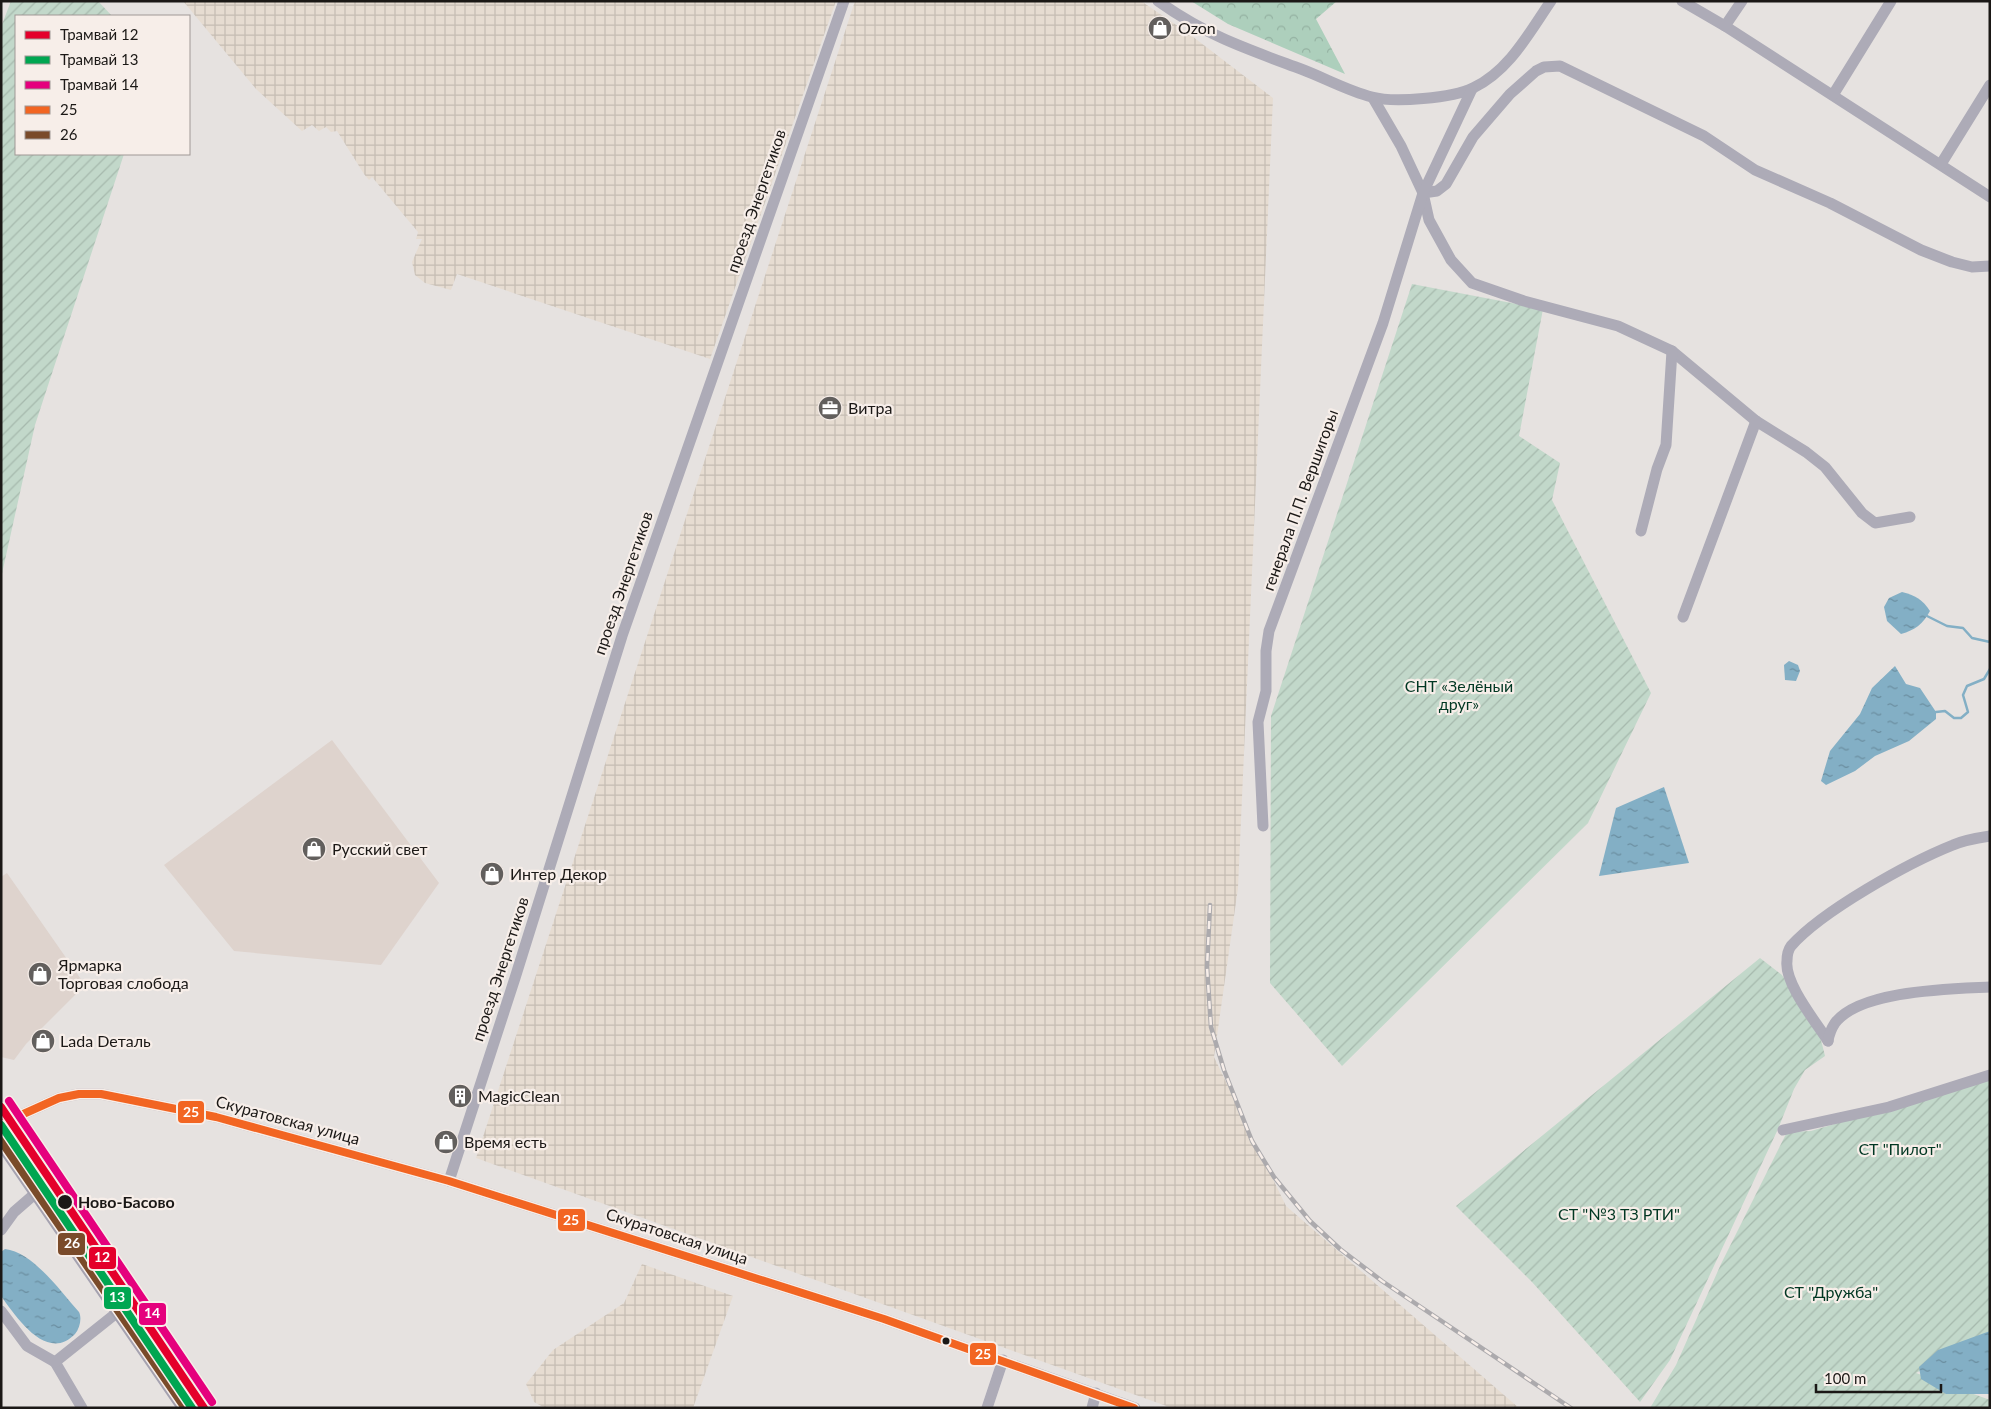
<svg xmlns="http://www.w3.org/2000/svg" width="1991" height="1409" viewBox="0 0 1991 1409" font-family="Lato,sans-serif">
  <defs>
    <pattern id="industrial-grid" width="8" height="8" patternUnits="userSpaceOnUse" patternTransform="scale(1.25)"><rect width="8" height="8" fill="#e6dcd1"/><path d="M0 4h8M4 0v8" fill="none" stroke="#c5bcb3"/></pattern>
    <pattern id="forest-crowns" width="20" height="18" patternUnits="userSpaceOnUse" patternTransform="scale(1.25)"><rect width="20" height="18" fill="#adcfbc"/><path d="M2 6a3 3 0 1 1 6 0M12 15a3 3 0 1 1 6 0" fill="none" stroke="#94b1a1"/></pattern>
    <pattern id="garden-furrows" width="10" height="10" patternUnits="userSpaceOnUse" patternTransform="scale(1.25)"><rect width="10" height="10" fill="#c2d8ca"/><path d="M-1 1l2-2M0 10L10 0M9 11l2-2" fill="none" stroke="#a6b9ad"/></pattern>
    <pattern id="water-ripples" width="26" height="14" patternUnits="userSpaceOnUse" patternTransform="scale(1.25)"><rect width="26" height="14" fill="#83afc5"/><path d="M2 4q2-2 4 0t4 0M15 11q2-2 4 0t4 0" fill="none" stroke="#6a8d9f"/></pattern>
  </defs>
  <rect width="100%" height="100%" fill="#e6e2e0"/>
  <!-- built -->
  <g fill="#ded3cd">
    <polygon points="332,740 439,883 381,965 234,951 164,865"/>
    <polygon points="7,873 85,985 26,1044 14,1060 1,1057 1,877"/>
  </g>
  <!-- industrial -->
  <g fill="url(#industrial-grid)">
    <polygon points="183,1 836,1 710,359 457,274 451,290 425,283 415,275 412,262 422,239 416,239 418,232 372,177 369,180 364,174 337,131 331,132 326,127 319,131 312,125 302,131 256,89"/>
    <polygon points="855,1 1141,1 1188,33 1273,98 1238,888 1214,1057 1286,1206 1519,1408 1172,1408 476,1158"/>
    <polygon points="642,1264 733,1296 693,1408 545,1408 534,1402 526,1384 553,1350 624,1303"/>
  </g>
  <!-- forest -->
  <polygon fill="url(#forest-crowns)" points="1191,1 1337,1 1316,19 1345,74 1228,24"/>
  <!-- garden -->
  <g fill="url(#garden-furrows)">
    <polygon points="11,1 98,1 112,16 16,16 16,154 124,154 35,425 1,578 1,27"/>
    <polygon points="1412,284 1543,309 1519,436 1560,463 1552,500 1651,693 1588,823 1342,1066 1270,983 1271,716"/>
    <polygon points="1760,958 1782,975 1820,1036 1825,1056 1805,1070 1794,1089 1778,1129 1670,1360 1640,1402 1532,1282 1456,1206"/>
    <polygon points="1990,1078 1990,1333 1916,1373 1990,1400 1990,1408 1650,1408 1676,1365 1721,1264 1787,1132 1811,1131"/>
  </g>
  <!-- water -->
  <g fill="url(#water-ripples)">
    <path d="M1902,592C1915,595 1923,600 1930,611C1923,624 1915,630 1901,634L1887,621L1884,607L1889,598Z"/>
    <polygon points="1789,661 1798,665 1800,671 1796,681 1785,680 1784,665"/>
    <polygon points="1895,666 1906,684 1920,688 1936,712 1936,719 1909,741 1875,756 1855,771 1826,785 1821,781 1830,751 1860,714 1872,688"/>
    <polygon points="1664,787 1689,863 1599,876 1616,808"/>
    <path d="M5,1249C33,1252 61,1292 79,1312C82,1318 80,1328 75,1334C47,1363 17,1318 1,1296V1252Z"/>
    <polygon points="1990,1331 1990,1394 1946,1394 1921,1379 1919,1367 1938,1350"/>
  </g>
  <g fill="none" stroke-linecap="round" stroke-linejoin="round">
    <!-- stream -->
    <g stroke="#83afc5" stroke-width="2.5">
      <polyline points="1927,616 1947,626 1963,628 1972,638 1990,642"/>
      <polyline points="1936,712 1945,711 1954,718 1961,718 1968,712 1963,695 1967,686 1984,679 1990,669"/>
    </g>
    <!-- minor -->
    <g stroke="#adabb7" stroke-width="11">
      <path d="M1158,1C1207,36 1247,49 1301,69C1325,78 1348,91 1372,97C1394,103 1453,98 1473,88C1509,71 1529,33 1551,1"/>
      <polyline points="1682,1 1725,26 1990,197"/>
      <polyline points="1725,26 1742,1"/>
      <polyline points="1833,95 1891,1"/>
      <polyline points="1373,98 1401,146 1423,193 1429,220 1451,260 1472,283 1524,301 1618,326 1672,351 1756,421 1806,452 1825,467 1862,513 1875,523 1910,517"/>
      <polyline points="1941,164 1990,85"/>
      <polyline points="1423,193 1437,191 1446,184 1473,137 1510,94 1536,71 1544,67 1560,66 1704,136 1755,170 1830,203 1921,250 1952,262 1972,267 1990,266"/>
      <polyline points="1641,531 1657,469 1666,445 1672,351"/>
      <polyline points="1683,617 1756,421"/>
      <polyline points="1263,826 1258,722 1266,691 1266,651 1269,631 1383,323 1423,193 1472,89"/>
      <path d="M1828,1041C1816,1022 1784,983 1787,961C1787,956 1788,950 1791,946C1822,911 1908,863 1953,845C1964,840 1977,838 1990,836"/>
      <path d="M1828,1041C1829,1035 1831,1029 1835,1023C1860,990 1951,989 1990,987"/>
      <polyline points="1,1124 59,1098 79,1094 101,1094 216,1117 449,1181 884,1319 1135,1408"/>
      <polyline points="1783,1130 1889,1107 1990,1075"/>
      <polyline points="449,1181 515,978 622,636 844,1"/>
      <polyline points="1,1230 14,1212 37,1192"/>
      <polyline points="1,1311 27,1346 55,1362 82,1408"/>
      <polyline points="55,1362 119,1311"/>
      <polyline points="987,1408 1003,1360"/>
      <polyline points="1092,1408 1096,1393"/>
    </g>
    <!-- major -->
    <polyline stroke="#a5a2b0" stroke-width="15" points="1,1141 185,1408"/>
    <!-- rail casing -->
    <g stroke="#acaaad" stroke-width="4.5">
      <polyline id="rail" points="1210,905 1207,967 1211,1027 1224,1070 1252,1141 1274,1177 1310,1221 1340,1249 1382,1281 1571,1408"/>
    </g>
    <!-- rail -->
    <use href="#rail" stroke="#f7eee9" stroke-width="2.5" stroke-dasharray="8" stroke-linecap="butt"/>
    <!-- bus-1 casing -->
    <g stroke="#f7eee9" stroke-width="11">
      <polyline id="bus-1" points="1,1124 59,1098 79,1094 101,1094 216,1117 449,1181 884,1319 1134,1408"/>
    </g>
    <!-- bus-2 casing -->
    <g stroke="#f7eee9" stroke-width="11">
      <polyline id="bus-2" points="1,1141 185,1408"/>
    </g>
    <!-- bus-1 -->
    <use href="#bus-1" stroke="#f26522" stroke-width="8"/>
    <!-- bus-2 -->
    <use href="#bus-2" stroke="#7a4b2a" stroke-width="8"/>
    <!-- tram-1 casing -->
    <g stroke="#f7eee9" stroke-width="11">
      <polyline id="tram-1" points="1,1107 204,1408"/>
    </g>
    <!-- tram-2 casing -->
    <g stroke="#f7eee9" stroke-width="11">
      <polyline id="tram-2" points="1,1125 192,1408"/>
    </g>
    <!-- tram-3 casing -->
    <g stroke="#f7eee9" stroke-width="11">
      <polyline id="tram-3" points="9,1101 212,1402"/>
    </g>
    <!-- tram-1 -->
    <use href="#tram-1" stroke="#e4002b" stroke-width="8"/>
    <!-- tram-2 -->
    <use href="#tram-2" stroke="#00a651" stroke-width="8"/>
    <!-- tram-3 -->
    <use href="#tram-3" stroke="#e5007d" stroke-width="8"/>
  </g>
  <!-- icons -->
  <defs>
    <g id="shop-disc" transform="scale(1.25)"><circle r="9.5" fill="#625f5d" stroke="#f7eee9"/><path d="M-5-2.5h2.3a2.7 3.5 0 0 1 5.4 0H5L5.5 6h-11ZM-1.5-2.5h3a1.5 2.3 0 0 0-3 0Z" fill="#fff"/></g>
    <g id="office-disc" transform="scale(1.25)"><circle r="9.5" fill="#625f5d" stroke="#f7eee9"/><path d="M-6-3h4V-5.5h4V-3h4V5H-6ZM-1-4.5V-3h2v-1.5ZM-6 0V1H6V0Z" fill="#fff"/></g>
    <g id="building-disc" transform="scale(1.25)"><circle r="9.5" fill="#625f5d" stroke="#f7eee9"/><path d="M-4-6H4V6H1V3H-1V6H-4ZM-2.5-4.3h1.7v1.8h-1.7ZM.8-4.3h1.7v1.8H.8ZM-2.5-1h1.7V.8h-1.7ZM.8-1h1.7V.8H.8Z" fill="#fff"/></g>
  </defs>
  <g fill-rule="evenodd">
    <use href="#shop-disc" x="1160" y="28"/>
    <use href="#office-disc" x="830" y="408"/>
    <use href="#shop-disc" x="314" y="849"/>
    <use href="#shop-disc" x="492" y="874"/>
    <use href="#shop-disc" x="40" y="974"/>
    <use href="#shop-disc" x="43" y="1041"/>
    <use href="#building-disc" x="460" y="1096"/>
    <use href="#shop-disc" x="446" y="1142"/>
  </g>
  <!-- markers -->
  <g fill="#1b1816" stroke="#f7eee9" stroke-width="2">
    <circle cx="65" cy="1202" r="8"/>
    <circle cx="946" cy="1341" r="4.5"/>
  </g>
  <g text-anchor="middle" stroke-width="4.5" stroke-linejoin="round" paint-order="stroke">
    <!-- poi labels -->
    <g font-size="16" fill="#1b1816" stroke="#f7eee9" text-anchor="start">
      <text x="1178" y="34">Ozon</text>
      <text x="848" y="414">Витра</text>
      <text x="332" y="855">Русский свет</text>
      <text x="510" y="880">Интер Декор</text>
      <text x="58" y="971">Ярмарка<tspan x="58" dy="18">Торговая слобода</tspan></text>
      <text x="60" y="1047">Lada Dеталь</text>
      <text x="478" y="1102">MagicClean</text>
      <text x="464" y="1148">Время есть</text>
    </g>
    <!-- street labels -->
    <g font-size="16" fill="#1b1816" stroke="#f7eee9">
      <text transform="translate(756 201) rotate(-71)" y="6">проезд Энергетиков</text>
      <text transform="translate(1300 500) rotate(-70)" y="6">генерала П.П. Вершигоры</text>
      <text transform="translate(623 583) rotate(-71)" y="6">проезд Энергетиков</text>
      <text transform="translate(500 969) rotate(-72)" y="6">проезд Энергетиков</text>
      <text transform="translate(288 1120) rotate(15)" y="6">Скуратовская улица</text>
      <text transform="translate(677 1236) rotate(18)" y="6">Скуратовская улица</text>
    </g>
    <!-- park labels -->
    <g font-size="16" fill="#003722" stroke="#f7eee9">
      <text x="1459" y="692">СНТ «Зелёный<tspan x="1459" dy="18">друг»</tspan></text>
      <text x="1900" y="1155">СТ "Пилот"</text>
      <text x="1619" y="1220">СТ "№3 ТЗ РТИ"</text>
      <text x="1831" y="1298">СТ "Дружба"</text>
    </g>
    <!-- stop labels -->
    <g font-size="16" font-weight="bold" fill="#1b1816" stroke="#f7eee9" text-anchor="start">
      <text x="78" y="1208">Ново-Басово</text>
    </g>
  </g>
  <g stroke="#f7eee9" stroke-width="2">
    <rect x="177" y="1100" width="28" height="24" rx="5" fill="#f26522"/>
    <rect x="557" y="1208" width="29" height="24" rx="5" fill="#f26522"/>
    <rect x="57" y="1232" width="29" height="24" rx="5" fill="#7a4b2a"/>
    <rect x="88" y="1246" width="29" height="24" rx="5" fill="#e4002b"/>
    <rect x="103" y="1286" width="29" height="24" rx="5" fill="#00a651"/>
    <rect x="138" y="1302" width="29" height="24" rx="5" fill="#e5007d"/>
    <rect x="969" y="1342" width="28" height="24" rx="5" fill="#f26522"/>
  </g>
  <g font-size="14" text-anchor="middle" font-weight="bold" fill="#fff">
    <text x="191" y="1117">25</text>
    <text x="571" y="1225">25</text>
    <text x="72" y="1248">26</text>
    <text x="102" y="1262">12</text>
    <text x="117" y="1302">13</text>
    <text x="152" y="1318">14</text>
    <text x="983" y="1359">25</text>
  </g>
  <!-- border -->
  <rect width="1991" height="1409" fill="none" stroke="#1b1816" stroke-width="5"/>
  <!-- legend -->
  <rect x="15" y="15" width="175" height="140" fill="#f7eee9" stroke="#9f9895"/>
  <rect x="25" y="31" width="25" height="8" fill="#e4002b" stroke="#9f9895"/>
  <text x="60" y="40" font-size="15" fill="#1b1816">Трамвай 12</text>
  <rect x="25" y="56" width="25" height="8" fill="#00a651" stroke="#9f9895"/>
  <text x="60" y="65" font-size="15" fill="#1b1816">Трамвай 13</text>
  <rect x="25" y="81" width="25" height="8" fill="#e5007d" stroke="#9f9895"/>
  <text x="60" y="90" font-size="15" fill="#1b1816">Трамвай 14</text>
  <rect x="25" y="106" width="25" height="8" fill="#f26522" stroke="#9f9895"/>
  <text x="60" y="115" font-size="15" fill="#1b1816">25</text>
  <rect x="25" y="131" width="25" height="8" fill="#7a4b2a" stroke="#9f9895"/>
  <text x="60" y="140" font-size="15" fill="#1b1816">26</text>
  <!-- scale -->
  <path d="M1816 1384v8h125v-8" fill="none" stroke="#1b1816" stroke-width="2.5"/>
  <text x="1824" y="1384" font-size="15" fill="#1b1816" stroke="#f7eee9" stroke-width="4" paint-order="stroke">100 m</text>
</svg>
